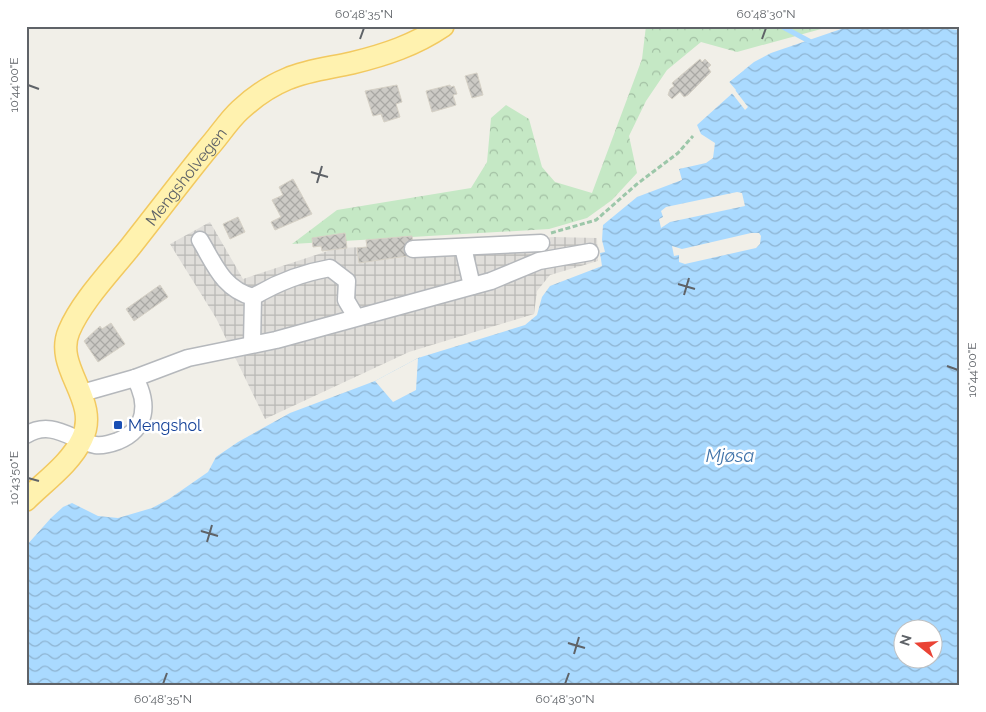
<svg xmlns="http://www.w3.org/2000/svg" width="986" height="712" viewBox="0 0 986 712" font-family="Raleway,sans-serif">
  <defs>
    <pattern id="industrial-grid" width="8" height="8" patternUnits="userSpaceOnUse" patternTransform="scale(1.25)"><rect width="8" height="8" fill="#e0deda"/><path d="M0 4h8M4 0v8" fill="none" stroke="#b9b8b5"/></pattern>
    <pattern id="forest-crowns" width="20" height="18" patternUnits="userSpaceOnUse" patternTransform="scale(1.25)"><rect width="20" height="18" fill="#c5e8c5"/><path d="M2 6a3 3 0 1 1 6 0M12 15a3 3 0 1 1 6 0" fill="none" stroke="#a3c0a4"/></pattern>
    <pattern id="water-waves" width="16" height="10" patternUnits="userSpaceOnUse" patternTransform="scale(1.25)"><rect width="16" height="10" fill="#aadaff"/><path d="M0 5q4-4 8 0t8 0" fill="none" stroke="#8eb4d2"/></pattern>
    <pattern id="building-cross-hatch" width="8" height="8" patternUnits="userSpaceOnUse" patternTransform="scale(1.25)"><rect width="8" height="8" fill="#cccac5"/><path d="M0 0l8 8M0 8l8-8" fill="none" stroke="#a9a8a4"/></pattern>
  </defs>
  <rect width="100%" height="100%" fill="#f1efe8"/>
  <!-- industrial -->
  <polygon fill="url(#industrial-grid)" points="210,222 243,279 337,248 479,243 553,237 597,238 598,261 550,275 537,291 534,314 409,352 265,419 216,318 170,244"/>
  <!-- forest -->
  <polygon fill="url(#forest-crowns)" points="646,26 832,26 737,52 701,42 667,70 646,101 629,136 637,173 612,200 587,218 549,229 292,244 337,210 471,188 487,162 491,118 506,105 529,119 542,167 555,182 592,193 642,59"/>
  <!-- water -->
  <path fill="url(#water-waves)" fill-rule="evenodd" d="M850,26H911L960,30V686H26V546L51,518L63,507L72,503L98,516L118,518L152,508L169,499L208,472L216,457L238,442L290,413L375,381L418,358L525,325L537,315L542,297L550,286L602,266L600,253L605,252L602,240L603,225L637,197L682,180L679,169L706,163L713,158L715,143L701,134L697,125L736,90L729,82L754,62L771,53ZM904,630H934V660H904Z"/>
  <!-- pier -->
  <g fill="#f1efe8">
    <polygon points="742,69 744,70 729,82 748,107 745,110 731,92 733,90 727,82"/>
    <polygon points="737,192 742,193 745,206 670,222 661,228 659,219 663,217 661,211 666,207"/>
    <polygon points="751,233 759,233 761,236 760,244 756,248 685,264 679,262 679,255 674,256 672,246 682,249"/>
    <polygon points="418,358 416,390 393,402 375,381"/>
  </g>
  <g fill="none" stroke-linecap="round" stroke-linejoin="round">
    <!-- stream -->
    <polyline stroke="#aadaff" stroke-width="5" points="781,26 809,41"/>
  </g>
  <!-- building -->
  <g fill="url(#building-cross-hatch)" stroke="#d6d1c6">
    <polygon points="700,59 702,62 705,59 711,65 708,68 711,72 688,95 684,97 680,92 672,99 668,95 670,89 674,86 672,83"/>
    <polygon points="477,73 483,95 472,98 465,76"/>
    <polygon points="397,85 402,102 396,104 400,117 384,122 381,114 373,116 365,91"/>
    <polygon points="450,85 451,87 454,86 457,94 453,95 456,105 432,112 426,91"/>
    <polygon points="293,179 312,214 275,230 271,222 281,217 272,200 283,195 279,187"/>
    <polygon points="238,217 245,232 230,239 223,224"/>
    <polygon points="345,233 347,248 322,251 321,246 313,247 312,238"/>
    <polygon points="412,236 414,255 359,263 357,248 367,247 366,240"/>
    <polygon points="160,285 168,297 134,321 126,309"/>
    <polygon points="111,323 125,344 98,362 84,341 100,326 102,329"/>
  </g>
  <g fill="none" stroke-linecap="round" stroke-linejoin="round">
    <!-- minor casing -->
    <g stroke="#b5b8bc" stroke-width="19">
      <g id="minor">
        <path d="M200,240C215,265 223,289 253,297"/>
        <polyline points="463,247 472,286"/>
        <polyline points="413,249 541,243"/>
        <path d="M252,344L253,297C278,282 301,273 330,268L347,281L346,300L356,317"/>
        <polyline points="82,393 135,378 188,358 276,340 491,281 539,261 590,252"/>
        <path d="M26,435C52,419 71,440 95,445C103,446 110,444 118,441C147,429 149,404 135,378"/>
      </g>
    </g>
    <!-- major casing -->
    <g stroke="#f2c960" stroke-width="24">
      <g id="major">
        <path id="s1" d="M26,500C44,482 71,463 82,439C101,400 53,368 69,331C81,302 111,271 131,246C157,213 182,180 208,148C219,136 228,121 240,110C253,98 270,86 287,79C308,70 330,68 352,63C385,55 415,45 443,26"/>
      </g>
    </g>
    <!-- path -->
    <polyline stroke="#9cc7a9" stroke-width="3" stroke-dasharray="5 2.5" stroke-linecap="butt" points="551,233 596,220 637,184 678,153 693,136"/>
    <!-- minor -->
    <use href="#minor" stroke="#fff" stroke-width="16"/>
    <!-- major -->
    <use href="#major" stroke="#fff2af" stroke-width="21"/>
  </g>
  <!-- ticks -->
  <path fill="none" stroke="#5f6368" stroke-width="2" d="M360,39L364,28M762,39L766,28M28,85L39,89M311,172L328,177M317,183L322,166M678,284L695,289M684,295L689,278M947,366L958,370M28,478L39,481M201,531L218,536M207,542L212,525M568,643L585,648M574,654L579,637M163,684L167,673M565,684L569,673"/>
  <!-- markers -->
  <rect fill="#1a4fb4" stroke="#fff" stroke-width="2" x="113" y="420" width="10" height="10" rx="2.5"/>
  <g text-anchor="middle" stroke-width="5" stroke-linejoin="round" paint-order="stroke">
    <!-- street labels -->
    <g font-size="16" fill="#5f6368" stroke="#fff">
      <text dy="6" stroke="none"><textPath href="#s1" startOffset="390">Mengsholvegen</textPath></text>
    </g>
    <!-- transit labels -->
    <g font-size="16" fill="#164399" stroke="#fff" text-anchor="start">
      <text x="128" y="431">Mengshol</text>
    </g>
    <!-- water labels -->
    <g font-size="18" font-style="italic" fill="#4174aa" stroke="#fff">
      <text x="730" y="462">Mjøsa</text>
    </g>
  </g>
  <!-- border -->
  <rect width="986" height="712" fill="none" stroke="#ffffff" stroke-width="55"/>
  <!-- north arrow -->
  <g transform="translate(918 644) rotate(287)"><circle r="24" fill="#ffffff" stroke="#bfc1c3"/>
  <path d="M0-4L9 19L0 12L-9 19Z" fill="#ea4335"/>
  <text y="-8" font-size="14" font-weight="bold" text-anchor="middle" fill="#5f6368">N</text>
  </g>
  <rect x="28" y="28" width="930" height="656" fill="none" stroke="#5f6368" stroke-width="2"/>
  <g font-size="12" text-anchor="middle" fill="#5f6368">
    <text x="364" y="18">60°48'35"N</text>
    <text x="766" y="18">60°48'30"N</text>
    <text transform="translate(14 85) rotate(-90)" y="4">10°44'00"E</text>
    <text transform="translate(972 370) rotate(-90)" y="4">10°44'00"E</text>
    <text transform="translate(14 478) rotate(-90)" y="4">10°43'50"E</text>
    <text x="163" y="703">60°48'35"N</text>
    <text x="565" y="703">60°48'30"N</text>
  </g>
</svg>
